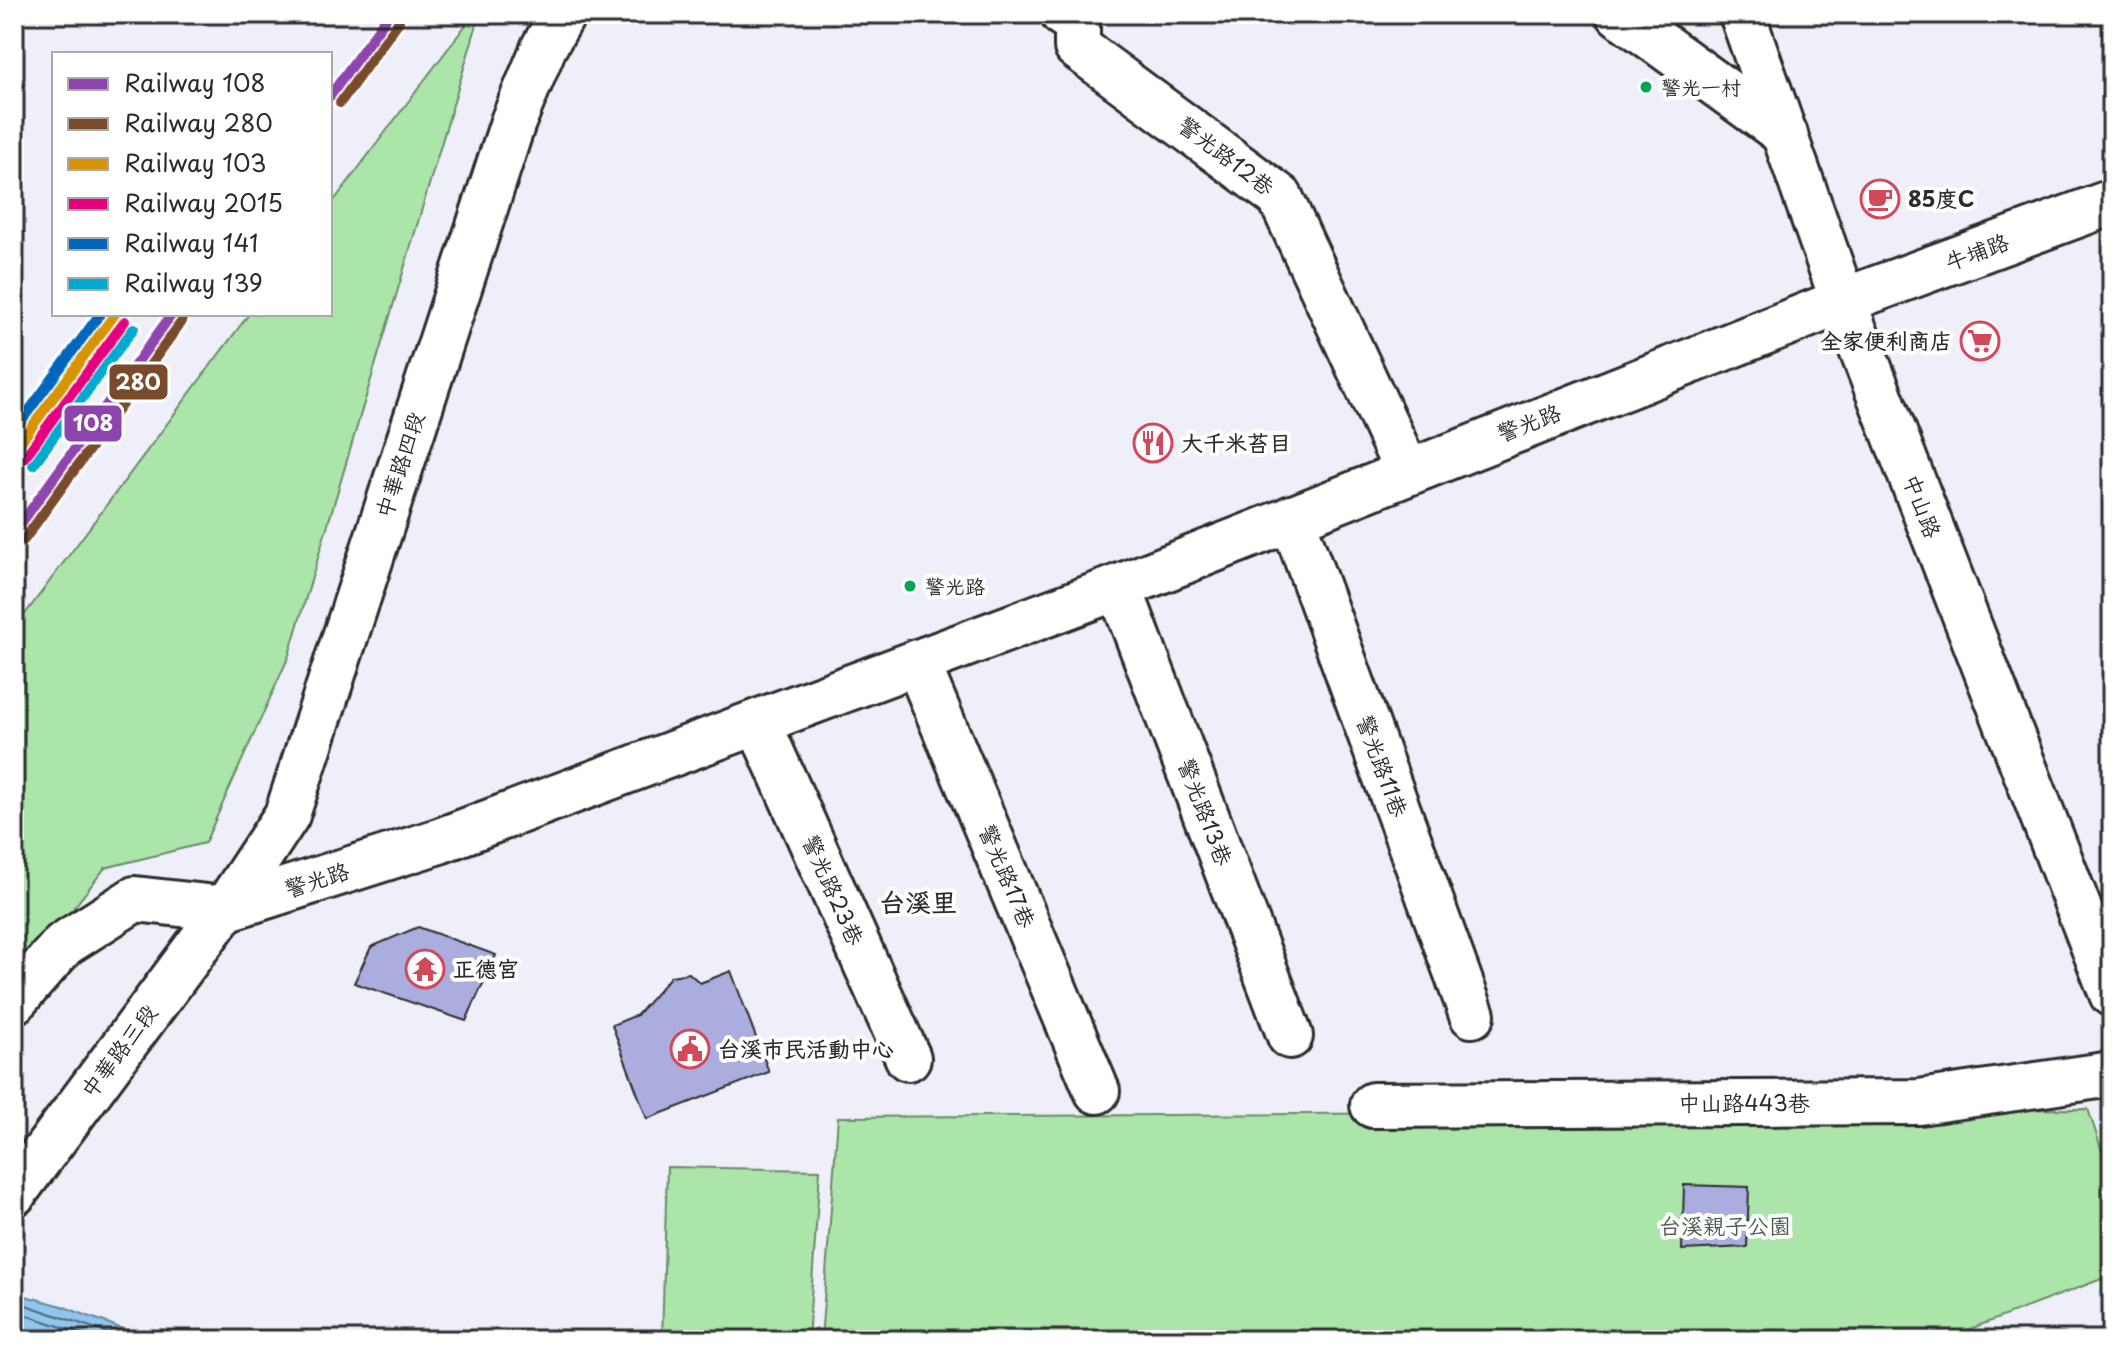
<svg xmlns="http://www.w3.org/2000/svg" width="2126" height="1354" viewBox="0 0 2126 1354" font-family="'Playpen Sans','LXGW WenKai TC',sans-serif">
  <rect width="100%" height="100%" fill="#eeeff8"/>
  <filter id="ink" filterUnits="userSpaceOnUse"><feTurbulence type="fractalNoise" baseFrequency=".0125" numOctaves="2"/><feDisplacementMap in="SourceGraphic" scale="16" xChannelSelector="R" yChannelSelector="G"/><feConvolveMatrix kernelMatrix="1 2 1 2 8 2 1 2 1" color-interpolation-filters="sRGB"/></filter>
  <g filter="url(#ink)">
    <!-- green -->
    <g fill="#abe5aa" stroke="#6b886a" stroke-width="2">
      <polygon points="474,14 480,14 288,658 205,843 105,868 14,984 14,629 249,314 330,314 330,206"/>
      <polygon points="2088,1109 2112,1181 2112,1275 1941,1340 821,1340 838,1117"/>
      <polygon points="667,1167 820,1170 808,1340 662,1340"/>
    </g>
    <!-- water -->
    <polygon fill="#8fc6ed" stroke="#67889f" stroke-width="2" points="14,1293 59,1305 152,1340 14,1340"/>
    <g fill="none" stroke-linecap="round" stroke-linejoin="round">
      <!-- shore -->
      <g stroke="#536979" stroke-width="2">
        <polyline points="14,1301 129,1340"/>
        <polyline points="14,1311 101,1340"/>
      </g>
    </g>
    <!-- building -->
    <g fill="#aaadde" stroke="#2b2b2b" stroke-width="2">
      <polygon points="418,927 496,955 466,1021 354,983 371,947"/>
      <polygon points="731,971 769,1072 647,1119 612,1025 637,1015 671,976 689,973 700,983"/>
      <polygon points="1684,1185 1749,1187 1747,1247 1682,1250"/>
    </g>
    <g fill="none" stroke-linecap="round" stroke-linejoin="round">
      <!-- minor casing -->
      <g stroke="#2b2b2b" stroke-width="50">
        <g id="minor">
          <polyline points="1063,14 1077,23 1077,47 1280,197 1407,471"/>
          <polyline points="1619,14 1785,134"/>
          <polyline points="1742,14 1843,301 2112,994"/>
          <polyline points="1292,518 1472,1015"/>
          <polyline points="1119,587 1290,1036"/>
          <polyline points="917,662 1097,1091"/>
          <polyline points="758,722 908,1058"/>
          <polyline points="14,1001 64,944 135,899 225,909 439,841 1119,587 1843,301 2112,202"/>
          <polyline points="1373,1105 1919,1102 2112,1074"/>
          <polyline points="14,1193 225,909 287,815 513,122 544,47 563,14"/>
        </g>
      </g>
      <!-- minor -->
      <use href="#minor" stroke="#fff" stroke-width="44"/>
      <!-- rail-1 casing -->
      <g stroke="#fff" stroke-width="16">
        <g id="rail-1">
          <polyline points="330,96 389,14"/>
          <polyline points="14,533 172,314"/>
        </g>
      </g>
      <!-- rail-2 casing -->
      <g stroke="#fff" stroke-width="16">
        <g id="rail-2">
          <polyline points="340,103 399,21"/>
          <polyline points="24,540 182,321"/>
        </g>
      </g>
      <!-- rail-3 casing -->
      <g stroke="#fff" stroke-width="16">
        <polyline id="rail-3" points="14,451 115,314"/>
      </g>
      <!-- rail-4 casing -->
      <g stroke="#fff" stroke-width="16">
        <polyline id="rail-4" points="24,458 125,321"/>
      </g>
      <!-- rail-5 casing -->
      <g stroke="#fff" stroke-width="16">
        <polyline id="rail-5" points="14,431 100,314"/>
      </g>
      <!-- rail-6 casing -->
      <g stroke="#fff" stroke-width="16">
        <polyline id="rail-6" points="33,465 134,328"/>
      </g>
      <!-- rail-1 -->
      <use href="#rail-1" stroke="#8e44ad" stroke-width="10"/>
      <!-- rail-2 -->
      <use href="#rail-2" stroke="#7a4b2a" stroke-width="10"/>
      <!-- rail-3 -->
      <use href="#rail-3" stroke="#d89406" stroke-width="10"/>
      <!-- rail-4 -->
      <use href="#rail-4" stroke="#e5007d" stroke-width="10"/>
      <!-- rail-5 -->
      <use href="#rail-5" stroke="#0065bd" stroke-width="10"/>
      <!-- rail-6 -->
      <use href="#rail-6" stroke="#00a9ce" stroke-width="10"/>
    </g>
  </g>
  <!-- icons -->
  <defs>
    <g id="cafe-ring" transform="scale(2)"><circle r="9.5" fill="#fff" stroke="#d1495b" stroke-width="1.5"/><path d="M-5.5-4.5H6V0H3Q3 3.5 0 3.5H-2.5Q-5.5 3.5-5.5 0ZM3-3.2v2h1.7v-2ZM-6 4.5H4V6H-6Z" fill="#d1495b"/></g>
    <g id="supermarket-ring" transform="scale(2)"><circle r="9.5" fill="#fff" stroke="#d1495b" stroke-width="1.5"/><path d="M-6-5.5h2.5l.6 2H6L4.5 2H-2.5L-4.4-4H-6ZM-1.5 3.2a1.3 1.3 0 1 0 .1 0ZM3 3.2a1.3 1.3 0 1 0 .1 0Z" fill="#d1495b"/></g>
    <g id="restaurant-ring" transform="scale(2)"><circle r="9.5" fill="#fff" stroke="#d1495b" stroke-width="1.5"/><path d="M-5-6h1v4h1v-4h1v4h1v-4h1v5L-1.5 .5V6h-2V.5L-5-1ZM5-6V6H3V1.5H1.5Q1.5-4 5-6Z" fill="#d1495b"/></g>
    <g id="temple-ring" transform="scale(2)"><circle r="9.5" fill="#fff" stroke="#d1495b" stroke-width="1.5"/><path d="M0-6L5-2H3V0L6.5 2.5H4V6H1.5V3h-3V6H-4V2.5H-6.5L-3 0V-2H-5Z" fill="#d1495b"/></g>
    <g id="civic-ring" transform="scale(2)"><circle r="9.5" fill="#fff" stroke="#d1495b" stroke-width="1.5"/><path d="M-.6-6.5H3V-4.5H.6V-3L4-1V1h2V6H-6V1h2V-1L-.6-3ZM-1.2 2.5V6h2.4V2.5Z" fill="#d1495b"/></g>
  </defs>
  <g fill-rule="evenodd">
    <use href="#cafe-ring" x="1880" y="199"/>
    <use href="#supermarket-ring" x="1980" y="341"/>
    <use href="#restaurant-ring" x="1153" y="443"/>
    <use href="#temple-ring" x="425" y="969"/>
    <use href="#civic-ring" x="690" y="1049"/>
  </g>
  <!-- markers -->
  <g fill="#00a651" stroke="#fff" stroke-width="3">
    <circle cx="1646" cy="87" r="7"/>
    <circle cx="910" cy="586" r="7"/>
  </g>
  <g text-anchor="middle" stroke-width="8" stroke-linejoin="round" paint-order="stroke">
    <!-- bus labels -->
    <g font-size="20" fill="#2b2b2b" stroke="#fff" text-anchor="start">
      <text x="1661" y="95">警光一村</text>
      <text x="925" y="594">警光路</text>
    </g>
    <!-- street labels -->
    <g font-size="22" fill="#2b2b2b" stroke="#fff">
      <text transform="translate(1226 156) rotate(37)" y="8">警光路12巷</text>
      <text transform="translate(1977 252) rotate(-20)" y="8">牛埔路</text>
      <text transform="translate(1529 423) rotate(-21)" y="8">警光路</text>
      <text transform="translate(400 465) rotate(-72)" y="8">中華路四段</text>
      <text transform="translate(1922 506) rotate(69)" y="8">中山路</text>
      <text transform="translate(1382 766) rotate(70)" y="8">警光路11巷</text>
      <text transform="translate(1205 812) rotate(69)" y="8">警光路13巷</text>
      <text transform="translate(1007 876) rotate(67)" y="8">警光路17巷</text>
      <text transform="translate(317 880) rotate(-18)" y="8">警光路</text>
      <text transform="translate(833 890) rotate(66)" y="8">警光路23巷</text>
      <text transform="translate(119 1051) rotate(-53)" y="8">中華路三段</text>
      <text x="1744" y="1111">中山路443巷</text>
    </g>
    <!-- poi labels -->
    <g font-size="22" font-weight="bold" fill="#2b2b2b" stroke="#fff" text-anchor="start">
      <text x="1908" y="207">85度C</text>
      <text x="1952" y="349" text-anchor="end">全家便利商店</text>
      <text x="1181" y="451">大千米苔目</text>
      <text x="453" y="977">正德宮</text>
      <text x="718" y="1057">台溪市民活動中心</text>
    </g>
    <!-- park labels -->
    <g font-size="22" fill="#4b5a4b" stroke="#fff">
      <text x="1725" y="1234">台溪親子公園</text>
    </g>
    <!-- quarter labels -->
    <g font-size="26" font-weight="bold" fill="#2b2b2b" stroke="#fff">
      <text x="918" y="912">台溪里</text>
    </g>
  </g>
  <g stroke="#fff" stroke-width="3">
    <rect x="108" y="363" width="61" height="38" rx="8" fill="#7a4b2a"/>
    <rect x="63" y="404" width="60" height="39" rx="8" fill="#8e44ad"/>
  </g>
  <g font-size="22" text-anchor="middle" font-weight="bold" fill="#fff">
    <text x="138" y="390">280</text>
    <text x="93" y="431">108</text>
  </g>
  <!-- margin -->
  <rect width="2126" height="1354" fill="none" stroke="#fff" stroke-width="48"/>
  <rect x="24" y="24" width="2078" height="1306" fill="none" stroke="#2b2b2b" stroke-width="3" filter="url(#ink)"/>
  <!-- legend -->
  <rect x="52" y="52" width="280" height="264" fill="#ffffff" stroke="#aaaaaa" stroke-width="2"/>
  <rect x="68" y="78" width="40" height="12" fill="#8e44ad" stroke="#aaaaaa" stroke-width="2"/>
  <text x="124" y="92" font-size="24" fill="#2b2b2b">Railway 108</text>
  <rect x="68" y="118" width="40" height="12" fill="#7a4b2a" stroke="#aaaaaa" stroke-width="2"/>
  <text x="124" y="132" font-size="24" fill="#2b2b2b">Railway 280</text>
  <rect x="68" y="158" width="40" height="12" fill="#d89406" stroke="#aaaaaa" stroke-width="2"/>
  <text x="124" y="172" font-size="24" fill="#2b2b2b">Railway 103</text>
  <rect x="68" y="198" width="40" height="12" fill="#e5007d" stroke="#aaaaaa" stroke-width="2"/>
  <text x="124" y="212" font-size="24" fill="#2b2b2b">Railway 2015</text>
  <rect x="68" y="238" width="40" height="12" fill="#0065bd" stroke="#aaaaaa" stroke-width="2"/>
  <text x="124" y="252" font-size="24" fill="#2b2b2b">Railway 141</text>
  <rect x="68" y="278" width="40" height="12" fill="#00a9ce" stroke="#aaaaaa" stroke-width="2"/>
  <text x="124" y="292" font-size="24" fill="#2b2b2b">Railway 139</text>
</svg>
